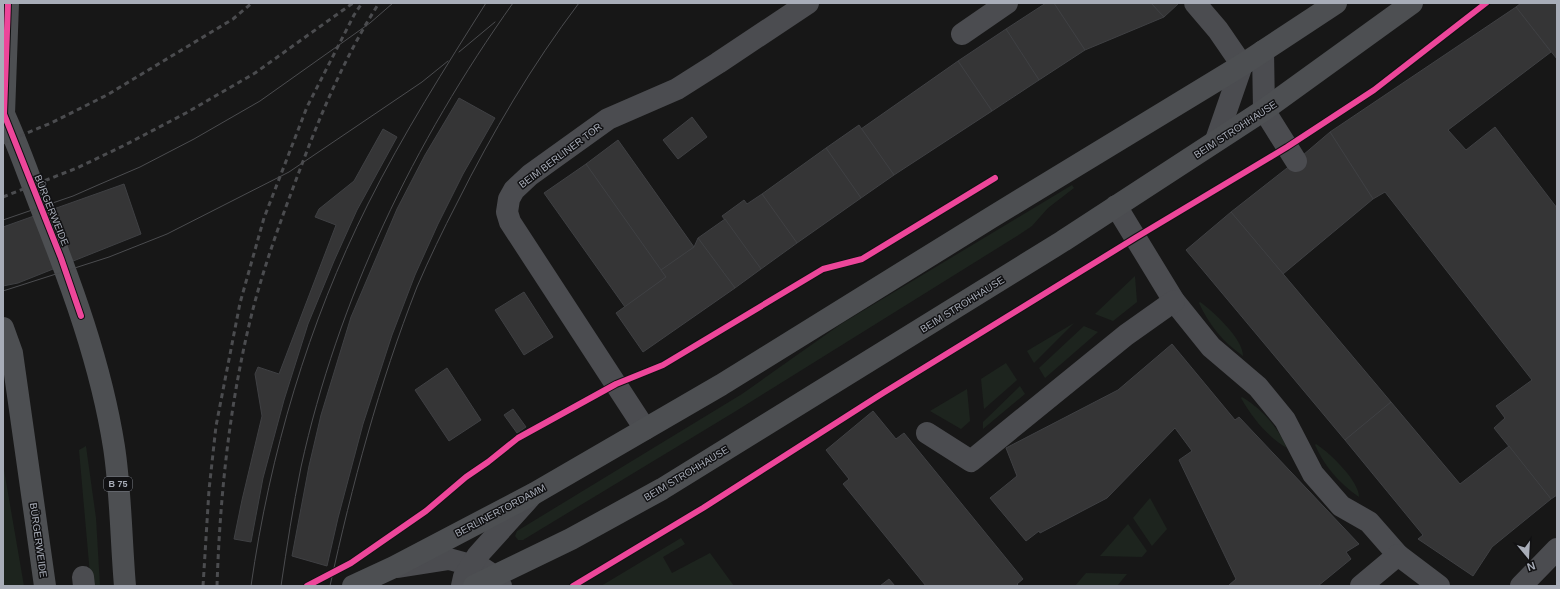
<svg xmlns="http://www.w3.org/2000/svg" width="1560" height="589" viewBox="0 0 1560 589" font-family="Helvetica,sans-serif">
  <rect width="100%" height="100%" fill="#171717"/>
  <!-- green -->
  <g fill="#1d241e">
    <polygon points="1072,185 1074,188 1048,208 1032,226 1017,236 736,411 523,540 518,540 515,536 517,531 742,394 841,324"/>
    <polygon points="1135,276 1137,302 1113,321 1095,314"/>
    <path d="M1200,302C1214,312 1243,339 1243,356C1223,342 1209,325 1199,303Z"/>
    <polygon points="1074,323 1034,363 1027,351"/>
    <polygon points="1084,326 1098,332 1045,378 1039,368"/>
    <polygon points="1006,363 1017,380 984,409 981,379"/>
    <polygon points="1020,386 1025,394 983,429 983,422"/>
    <polygon points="967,389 970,421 961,429 930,411"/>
    <path d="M1242,397C1263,410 1277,426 1287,448C1267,436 1253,419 1241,398Z"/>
    <path d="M1316,444C1330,453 1359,481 1359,497C1339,483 1325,467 1315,445Z"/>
    <polygon points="86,446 96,518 100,586 91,586 79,450"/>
    <polygon points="3,464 24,586 3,586"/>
    <polygon points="1150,498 1167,529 1152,546 1133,518"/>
    <polygon points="1128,524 1147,551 1142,557 1100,556"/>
    <polygon points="681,538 685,544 663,557 672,573 710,553 734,586 601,586"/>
    <polygon points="1086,573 1127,574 1117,586 1075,586"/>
  </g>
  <!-- building -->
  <g fill="#353536" stroke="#3f4043">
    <polygon points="1046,3 1054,3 1085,50 1039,80 1006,29"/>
    <polygon points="1054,3 1151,3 1164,17 1085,50"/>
    <polygon points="1151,3 1179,3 1164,17"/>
    <polygon points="1521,3 1557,3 1557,59 1516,7"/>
    <polygon points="1516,7 1551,52 1448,130 1466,150 1495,127 1557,208 1557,495 1551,499 1494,428 1505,418 1496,406 1532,380 1385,192 1373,199 1330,132"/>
    <polygon points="1006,29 1039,80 992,111 958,61"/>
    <polygon points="958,61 992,111 894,175 861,129"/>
    <polygon points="459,98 495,118 463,174 438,224 415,275 392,335 363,424 338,518 327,566 292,556 309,466 321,415 351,317 397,209 425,155"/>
    <polygon points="692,117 707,137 678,159 663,140"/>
    <polygon points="859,125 894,175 861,198 826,148"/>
    <polygon points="383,129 397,137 357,210 334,261 308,324 284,400 263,478 251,542 234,539 242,500 262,416 255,374 258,367 279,374 336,225 315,217 319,209 354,181"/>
    <polygon points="1330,132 1373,199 1283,274 1231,212 1296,161"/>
    <polygon points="618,140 694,247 661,270 586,164"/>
    <polygon points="826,148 861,198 797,243 762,194"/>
    <polygon points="586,164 666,277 625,307 544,193"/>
    <polygon points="124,184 141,234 18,283 3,286 3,227"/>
    <polygon points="762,194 797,243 761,269 722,216 744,200 747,204"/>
    <polygon points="1231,212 1391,402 1345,440 1186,250"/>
    <polygon points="725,219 761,269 735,288 698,238"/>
    <polygon points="698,238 735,288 643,352 616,313 666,277 661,270 694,247"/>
    <polygon points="524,292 553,337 524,355 495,310"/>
    <polygon points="1172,344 1235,420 1239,417 1359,544 1346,552 1351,559 1318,586 1228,586 1236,579 1179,460 1192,451 1175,428 1107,498 1040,533 1039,531 1026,541 990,498 1017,476 1006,448 1118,390"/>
    <polygon points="447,368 481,420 449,441 415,390"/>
    <polygon points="1391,402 1460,484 1509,446 1551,499 1492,547 1473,576 1418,539 1423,535 1345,440"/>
    <polygon points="513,409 526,427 517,433 504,415"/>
    <polygon points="873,411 896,439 904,433 1023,579 1017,584 1019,586 926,586 843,484 849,479 826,450"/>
    <polygon points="889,579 895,586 880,586"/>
  </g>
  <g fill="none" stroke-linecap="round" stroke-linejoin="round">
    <!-- minor -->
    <g stroke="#4b4c50" stroke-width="22">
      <polyline points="1195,3 1218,30 1242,65 1216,140"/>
      <polyline points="962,34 1007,3"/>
      <polyline points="1263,51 1264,110 1296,161"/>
      <polyline points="1116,206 1174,301 1211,347 1258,387 1285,420 1313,474 1341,506 1369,522 1398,555"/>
      <polyline points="645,429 510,222 507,212 509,199 514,190 530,175 608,119 677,89 718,63 808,3"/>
      <polyline points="927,433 971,461 1126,335 1174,301"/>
      <polyline points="398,567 449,559 482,568 494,576 501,586"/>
      <polyline points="83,577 84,586"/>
      <polyline points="462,586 464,577 478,555 532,495"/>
      <polyline points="1361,586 1398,555 1439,586"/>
      <polyline points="1521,586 1557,549"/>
    </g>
    <!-- major -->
    <g stroke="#4d4f52" stroke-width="22">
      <path d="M3,112C17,142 28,174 40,205C71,283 101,364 114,447C121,493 121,540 125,586"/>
      <polyline points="4,114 8,3"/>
      <polyline points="3,328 12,353 45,586"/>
      <polyline points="353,586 394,567 535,493 721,385 992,217 1242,65 1336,3"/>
      <polyline points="474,586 571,539 662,489 1063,241 1264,110 1412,3"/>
    </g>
    <!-- tram -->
    <g stroke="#4b4c4f" stroke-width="1">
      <polyline points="459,52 495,22"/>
      <polyline points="3,220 73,196 98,185 140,167 194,139 260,101 370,23 393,3"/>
      <polyline points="3,291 109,257 167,234 289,172 422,82 448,61"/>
      <path d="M251,586C270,453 308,324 368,204C403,134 445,68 486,3"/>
      <path d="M281,586C287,546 293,506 301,467C338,299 414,142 513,3"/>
      <path d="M330,586C352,485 379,384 417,287C429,259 443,230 457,203C492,133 532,65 579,3"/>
    </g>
    <!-- rail -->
    <g stroke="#4b4c4f" stroke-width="3" stroke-dasharray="5 4" stroke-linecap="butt">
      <polyline points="3,143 51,123 107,95 233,19 252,3"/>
      <polyline points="3,197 77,168 125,145 186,113 255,73 353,3"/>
      <polyline points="203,586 209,490 216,426 240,303 264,218 307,107 354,15 362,3"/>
      <path d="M217,586C220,493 230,399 253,309C265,263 282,217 299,172C321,113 345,56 379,3"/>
    </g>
    <!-- cycleway casing -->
    <g stroke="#111113" stroke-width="8">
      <g id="cycleway">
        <polyline points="8,3 4,114 61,258 81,316"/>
        <polyline points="307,586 351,563 426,511 466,477 488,462 518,438 616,384 663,365 823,269 862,259 995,178"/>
        <polyline points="573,586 703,508 883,393 1135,238 1287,147 1374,90 1486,3"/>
      </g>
    </g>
    <!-- cycleway -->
    <use href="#cycleway" stroke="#ed469a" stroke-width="6"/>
  </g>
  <g text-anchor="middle" stroke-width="3" stroke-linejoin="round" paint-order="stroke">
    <!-- shield labels -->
    <rect fill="#111113" stroke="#7b7e86" stroke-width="1" x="104" y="477" width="28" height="14" rx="3"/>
    <g font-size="9" font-weight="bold" fill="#a8adb8">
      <text x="118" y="487">B 75</text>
    </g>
    <!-- street labels -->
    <g font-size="10" fill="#a8adb8" stroke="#111113">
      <text transform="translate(1235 129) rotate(-33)" y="4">BEIM STROHHAUSE</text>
      <text transform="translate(560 155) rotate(-37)" y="4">BEIM BERLINER TOR</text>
      <text transform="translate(52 210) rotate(68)" y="4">BÜRGERWEIDE</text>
      <text transform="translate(962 304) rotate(-32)" y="4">BEIM STROHHAUSE</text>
      <text transform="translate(686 473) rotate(-31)" y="4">BEIM STROHHAUSE</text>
      <text transform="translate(500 510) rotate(-28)" y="4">BERLINERTORDAMM</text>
      <text transform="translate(39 540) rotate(82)" y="4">BÜRGERWEIDE</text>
    </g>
  </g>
  <!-- border -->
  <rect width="1560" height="589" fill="none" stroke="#a8adb8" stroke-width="8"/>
  <!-- north arrow -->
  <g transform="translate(1528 557) rotate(162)" stroke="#111113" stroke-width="3" paint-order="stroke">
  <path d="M0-3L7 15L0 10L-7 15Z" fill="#a8adb8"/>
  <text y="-6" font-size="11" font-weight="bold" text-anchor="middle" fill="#a8adb8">N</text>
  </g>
</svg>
